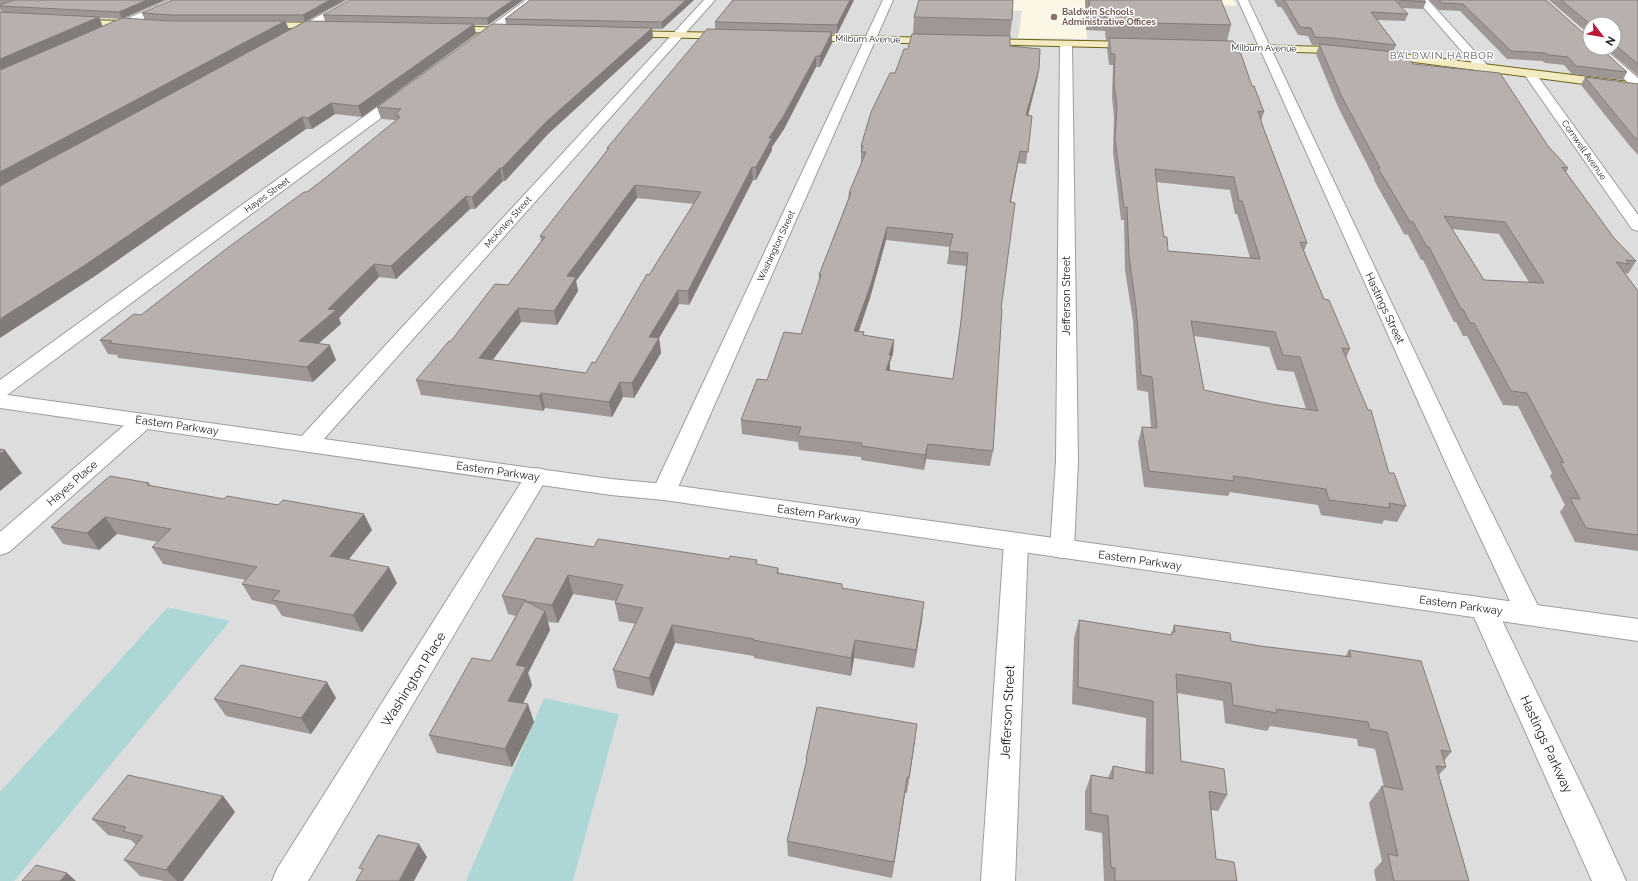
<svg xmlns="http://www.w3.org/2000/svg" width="1638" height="881" viewBox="0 0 1638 881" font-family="Raleway,sans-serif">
  <rect width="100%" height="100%" fill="#efebe7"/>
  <!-- residential -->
  <path fill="#dedddd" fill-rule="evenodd" d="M0,0H1638V881H573L619,714L544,698L466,881H13L229,621L169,607L0,792ZM1590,24H1614V48H1590Z"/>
  <!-- education -->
  <polygon fill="#fbf7e4" points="980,0 1234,0 1237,6 1163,3 1086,21 1087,39 1018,38 1022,11 978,8"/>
  <!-- water -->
  <g fill="#add6d7">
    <polygon points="168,607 230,621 14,881 0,881 0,792"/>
    <polygon points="544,698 619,714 573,881 466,881"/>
  </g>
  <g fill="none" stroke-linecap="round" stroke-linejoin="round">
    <!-- minor casing -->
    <g stroke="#9d9d9d" stroke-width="2">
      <g id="minor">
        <polygon points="169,0 183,0 182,2 112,33 104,33 102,31 104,29"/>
        <polygon points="348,0 361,0 296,37 292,38 286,35 288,33"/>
        <polygon points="526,0 538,0 480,44 472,44 470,42 472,40"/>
        <polygon points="704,0 715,0 315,449 307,451 299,449 296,444 299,439"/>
        <polygon points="883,0 893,0 676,492 672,498 664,500 656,498 652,492"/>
        <polygon points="1238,0 1248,0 1474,477 1542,614 1538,621 1529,625 1520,621 1516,614 1452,477"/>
        <polygon points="1417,0 1428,0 1487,65 1489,68 1487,71 1479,71"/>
        <polygon points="1066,41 1070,42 1072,44 1078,461 1074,549 1071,556 1062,558 1053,556 1050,549 1056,461 1060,44 1062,42"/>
        <polygon points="1590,48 1603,48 1638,78 1638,89 1634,88"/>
        <polygon points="403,91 408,92 409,95 408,98 7,395 0,396 0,380 398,92"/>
        <polygon points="143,414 151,416 154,421 151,426 9,552 0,555 0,532 135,416"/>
        <polygon points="537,468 545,470 548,476 308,881 272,881 277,869 529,470"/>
        <polygon points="1016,533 1025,536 1028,542 1015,881 981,881 1004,542 1007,536"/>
        <polygon points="1483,598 1492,601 1496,608 1596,815 1626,881 1592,881 1470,608 1474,601"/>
      </g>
    </g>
    <!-- tertiary casing -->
    <g stroke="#9d9d9d" stroke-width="2">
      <g id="tertiary">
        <polygon points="1530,70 1534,71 1638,215 1638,231 1632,229 1524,74 1526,71"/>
        <polygon points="0,394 611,479 664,484 1638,619 1638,641 664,500 611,495 0,408"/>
      </g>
    </g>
    <!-- secondary casing -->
    <g stroke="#6b6313" stroke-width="2">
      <g id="secondary">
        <polygon points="72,19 139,22 144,25 139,28 68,24 67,22 68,20"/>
        <polygon points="258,22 327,23 333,26 327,29 254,27 253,25 254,23"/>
        <polygon points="446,26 513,28 519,31 513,34 442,31 440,29 442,27"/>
        <polygon points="622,31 731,33 735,34 737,36 735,38 731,39 618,36 616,34"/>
        <polygon points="802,35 939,38 943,39 945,41 943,43 939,44 798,40 796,38 798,36"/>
        <polygon points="980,39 1137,42 1141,43 1143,45 1141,47 1137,48 976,44 974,42 976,40"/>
        <polygon points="1206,44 1330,47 1351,50 1353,52 1351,54 1347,56 1330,53 1202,49 1200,47 1202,45"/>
        <polygon points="1379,51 1638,83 1638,91 1375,57 1373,55 1375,53"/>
      </g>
    </g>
    <!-- minor -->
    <use href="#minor" fill="#fff" fill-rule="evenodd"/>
    <!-- tertiary -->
    <use href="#tertiary" fill="#fff" fill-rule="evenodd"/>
    <!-- secondary -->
    <use href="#secondary" fill="#f2ebc2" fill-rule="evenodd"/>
  </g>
  <!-- wall -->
  <g fill="#9e9795" fill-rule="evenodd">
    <path d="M0,0H165L122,18L145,20L142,13L172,0H345L306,21H325L323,15L523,0L488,25H474L476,34L362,117L335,114L312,129H306L92,278L2,12L0,9V5L2,4H0ZM99,18H106L121,19L103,27ZM286,22H305L289,30Z"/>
    <polygon points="530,0 694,0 662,29 652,29 653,38 548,134 505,181 503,181 475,209 470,209 396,279 379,277 339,318 341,324 318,344 336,360 313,382 118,358 117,355 108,354 100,340 141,315 324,179 396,121 395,120 381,119 377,107 506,24 505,19"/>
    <path d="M733,0H854L837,34H832V43L820,67H816L784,129L772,147V150L756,180H753L689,305L679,304L659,338L661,353L634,398L623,397L612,417L545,408L543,411L421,395L416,380L451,341L508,285L541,241L540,236L607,151V148L715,29V22ZM637,198L694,204L649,275L595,363L586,373L493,360L521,322L557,325L578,291L576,281Z"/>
    <path d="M1085,0H1221L1231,25L1227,41L1252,86L1264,112L1261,121L1307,243L1304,251L1324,299L1350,349L1346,358L1389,473L1406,506L1397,522L1384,520L1382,524L1321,515L1318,505L1230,492L1228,496L1144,487L1138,442L1142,427L1151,428L1148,392L1137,390L1133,321L1125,270L1124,220H1121L1113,152L1114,118L1112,97L1113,65H1109L1107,49L1109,40H1106L1105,31L1086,30ZM1156,182L1230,190L1235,214H1237L1250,258L1168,251L1164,237L1159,204ZM1194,336L1269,347L1277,370L1294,372L1306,409L1271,404L1204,390Z"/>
    <path d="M1274,0H1424L1426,2L1423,9L1402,8L1408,14L1405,21L1377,20L1396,45L1393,52L1548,146L1568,168L1566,173L1614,238L1636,261L1628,274L1625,273L1638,291V551L1575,542L1560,512L1565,505L1550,476L1552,473L1518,406L1503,405L1467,336H1463L1456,322H1454L1423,260H1421L1408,235L1404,234L1374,180V178L1338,107L1316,54L1319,45H1312L1308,36L1298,35L1284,11L1281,7H1278ZM1452,229L1499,234L1529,282L1484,280Z"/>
    <polygon points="1429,0 1546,0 1627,72 1623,80 1572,74 1564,65 1545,63 1542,61 1507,59 1460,11 1439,10"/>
    <polygon points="1549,0 1638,0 1638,76 1605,48 1614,48 1614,24 1590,24 1590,35"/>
    <path d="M914,17L1012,20L1010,36V46L1039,69L1037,80L1028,116H1032L1026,164L1018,163L1011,202L1001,309L993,451L990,466L926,459L924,470L861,460V457L799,450L798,442L742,434L741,420L767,380L801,334L819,281V275L848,199L849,193L861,164V146L895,73L908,49L913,34ZM886,240L950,247L949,251L947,264L966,266L960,328L953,379L890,371V362L893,354L894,340L863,335L864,332L859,331L870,298Z"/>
    <polygon points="1585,77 1638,84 1638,155 1629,145 1581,85"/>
    <polygon points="149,483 151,486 372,530 348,560 397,583 362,632 282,616 275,605 252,600 242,584 246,580 163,564 152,547 158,542 117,534 99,550 63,544 51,527"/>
    <polygon points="594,547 758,565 778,568 779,573 842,584 842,589 922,620 914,668 854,658 851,676 754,658 754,656 675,643 653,696 617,688 613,670 636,624 619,621 615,603 616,601 573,594 558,623 548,622 550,630 528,673 532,685 523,704 534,722 512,767 437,753 429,735 491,661 516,616 508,614 502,596"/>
    <polygon points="1079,620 1171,635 1174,625 1231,641 1260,646 1345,657 1349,650 1451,752 1444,761 1446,767 1439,775 1469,881 1376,881 1374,870 1382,861 1369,803 1382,786 1384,787 1375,749 1358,746 1357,739 1270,726 1267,731 1225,723 1223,701 1177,693 1181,761 1227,795 1218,811 1211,810 1216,859 1237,881 1104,881 1102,833 1085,830 1085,792 1091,775 1108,778 1113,766 1145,772 1146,718 1072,704 1074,638"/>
    <polygon points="336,698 311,734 226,716 214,699"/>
    <polygon points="915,741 907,793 905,793 892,878 788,856 787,841 806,765 806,759"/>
    <polygon points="223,796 235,812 183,881 164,881 140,876 124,860 136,845 131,840 108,835 92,819"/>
  </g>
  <!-- shaded-wall -->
  <g fill="#817b79">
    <polygon points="147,0 165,0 122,19 119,12"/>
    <polygon points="330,0 345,0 305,22 303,15"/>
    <polygon points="513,0 523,0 488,25 487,18"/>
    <polygon points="686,0 694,0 662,29 662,22"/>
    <polygon points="850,0 854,0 837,34 837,25"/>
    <polygon points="99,17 103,27 0,71 0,59"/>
    <polygon points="285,21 289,30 0,187 0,172"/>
    <polygon points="474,24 476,34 362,117 358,106"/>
    <polygon points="652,28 653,38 548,134 505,181 502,168 546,122"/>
    <polygon points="832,32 832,43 820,67 820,56"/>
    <polygon points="816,56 816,67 784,129 772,147 772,150 756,180 756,167 769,138"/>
    <polygon points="1039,69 1037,80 1025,127 1026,115"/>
    <polygon points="331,103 335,114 312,129 308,118"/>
    <polygon points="302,117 306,129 92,278 0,338 0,319"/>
    <polygon points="1020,151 1018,163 1008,215 1010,202"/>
    <polygon points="752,167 753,180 689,305 688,291"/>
    <polygon points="500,168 503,181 475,209 472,197"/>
    <polygon points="635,185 637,198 576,281 578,291 557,325 554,311 567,276"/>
    <polygon points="466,196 470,209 396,279 391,266"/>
    <polygon points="887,227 886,240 870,298 854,345 854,331"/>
    <polygon points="374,264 379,277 339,318 341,324 305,355 299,341 328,309"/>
    <polygon points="678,290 679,304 659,338 661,353 634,398 632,383 649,337"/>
    <polygon points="518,308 521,322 483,372 479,358"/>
    <polygon points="894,340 893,354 890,362 890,370 886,385 886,370 889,355"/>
    <polygon points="330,345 336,360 313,382 307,367"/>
    <polygon points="620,382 623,397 612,417 609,402"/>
    <polygon points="541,393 545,408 543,411 539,396"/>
    <polygon points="928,444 926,459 924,470 925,455"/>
    <polygon points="5,450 22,473 0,491 0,454"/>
    <polygon points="364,514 372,530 338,573 330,556"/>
    <polygon points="105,517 117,534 99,550 87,533"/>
    <polygon points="389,567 397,583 362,632 353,615"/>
    <polygon points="568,575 573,594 558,623 552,605"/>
    <polygon points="924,602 922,620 914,668 916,650"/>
    <polygon points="545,611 550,630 528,673 532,685 515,719 508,701 516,665"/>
    <polygon points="672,625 675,643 653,696 649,678"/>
    <polygon points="855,640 854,658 851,676 851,658"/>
    <polygon points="327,682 336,698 311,734 301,718"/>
    <polygon points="528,704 534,722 512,767 505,749"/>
    <polygon points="917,724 915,741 907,793 909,778"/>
    <polygon points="907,777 905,793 892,878 894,862"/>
    <polygon points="223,796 235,812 183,881 177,881 166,870"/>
    <polygon points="419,844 427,857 414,881 399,881"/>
    <polygon points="67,873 76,881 60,881"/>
  </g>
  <!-- building -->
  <g fill="#b8b0ad" stroke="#817b79" fill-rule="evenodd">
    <polygon points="14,0 147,0 119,12 0,6 0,5"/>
    <polygon points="172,0 330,0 303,15 172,15 142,13"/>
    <polygon points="350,0 513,0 487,18 323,15"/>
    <polygon points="530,0 686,0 662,22 505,19"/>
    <polygon points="733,0 850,0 837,25 715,22"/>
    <polygon points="919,0 1013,0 1012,20 914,17"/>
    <polygon points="1089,0 1221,0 1231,25 1109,22 1108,13 1090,12"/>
    <polygon points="1283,0 1395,0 1408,14 1371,12 1396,45 1333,38 1315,37 1311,28 1300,27 1286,3"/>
    <polygon points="1399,0 1424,0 1426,2"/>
    <polygon points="1439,0 1546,0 1590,39 1590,48 1601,48 1627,72 1576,66 1568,57 1549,55 1546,53 1511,51 1463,4 1442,3"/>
    <polygon points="1561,0 1638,0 1638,64 1614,44 1614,24 1590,24"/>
    <polygon points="0,12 99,17 0,59"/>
    <polygon points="122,18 171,21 285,21 0,172 0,70"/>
    <polygon points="306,21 474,24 358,106 331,103 308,118 302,117 85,265 0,319 0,186"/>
    <polygon points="492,24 652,28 546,122 502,168 500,168 472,197 466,196 391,266 374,264 328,309 336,310 299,341 330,345 307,367 109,343 112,341 100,340 134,314 141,315 226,249 304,192 307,192 324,179 400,117 397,117 399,115 394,115 401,109 377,107"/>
    <path d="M707,29L832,32L820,56H816L783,117L769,138H772L756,167H752L688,291L678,290L649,337L659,338L632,383L620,382L609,402L541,393L539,396L416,380L449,341H451L495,284L508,285L545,237L540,236L609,148H607ZM635,185L701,192L649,275L647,274L595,363L592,362L586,373L479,358L518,308L554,311L576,277L567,276Z"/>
    <path d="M912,34L1010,36V46L1040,49L1039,69L1026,115L1032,116L1028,152L1020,151L1010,202L1015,203L1001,309H1002L993,451L928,444L925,455L861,446L862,443L798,436L801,427L741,420L757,379L767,380L784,332L801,334L821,275H819L851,193H849L866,152H861L863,146H861L871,112L890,73H895L904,49H908ZM887,227L953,234L949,251L968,253L961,321L953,379L886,370L891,356L889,355L894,340L863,335L864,332L854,331L871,284Z"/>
    <path d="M1109,38L1233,41L1237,51L1241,54L1252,86H1254L1264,112L1258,111L1263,127L1307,243L1300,242L1324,299L1329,300L1350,349L1342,348L1368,410H1371L1389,473H1394L1406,506L1389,503L1390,508L1329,500L1326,489L1233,476L1234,481L1149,471L1142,427L1157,428L1152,377L1141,375L1136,307L1129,256L1127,207H1124L1115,139L1117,106L1114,85L1115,54H1111ZM1155,169L1234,177L1239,201H1242L1260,259L1168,251L1167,237H1164L1159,204ZM1191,321L1275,332L1283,355L1300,357L1318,411L1271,404L1204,390Z"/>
    <path d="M1319,44L1405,53L1413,64L1500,73L1548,146L1568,168L1562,167L1614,238L1636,261L1626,260L1629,264L1616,262L1638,291V535L1586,528L1570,498L1580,499L1560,462L1564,463L1527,393L1511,391L1474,323H1470L1463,309H1461L1429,247H1427L1413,222H1410L1378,168H1380L1342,97ZM1444,216L1505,222L1544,283L1484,280Z"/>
    <polygon points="1585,77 1638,84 1638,140 1634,137"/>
    <polygon points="0,449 5,450 0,454"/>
    <polygon points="110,476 149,483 147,485 224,499 227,496 278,505 283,500 364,514 330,556 389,567 353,615 272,600 280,591 242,584 257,567 152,547 171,529 105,517 87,533 51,527"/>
    <polygon points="536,538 594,547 598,539 729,559 730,556 757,560 756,564 778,568 777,573 842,584 842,588 924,602 916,650 855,640 851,658 753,640 754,639 672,625 649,678 613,670 643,608 615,603 623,585 568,575 552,605 525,601 545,611 516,665 526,667 508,701 528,704 505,749 429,735 472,658 491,661 525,600 502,596"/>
    <polygon points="1079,620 1172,635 1172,632 1175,632 1174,625 1230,633 1231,641 1260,646 1351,657 1349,650 1421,661 1451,752 1441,750 1446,767 1436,766 1469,881 1394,881 1388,854 1398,856 1382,786 1403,790 1387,732 1370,729 1368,722 1276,709 1277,713 1233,705 1231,683 1176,674 1181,761 1224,769 1227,795 1209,791 1216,859 1234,862 1237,881 1115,881 1115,868 1111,867 1108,816 1091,813 1091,775 1113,779 1113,766 1153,774 1153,701 1078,687"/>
    <polygon points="241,665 327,682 301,718 214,699"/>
    <polygon points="817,707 917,724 909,778 907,777 894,862 787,841 807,759 806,759"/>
    <polygon points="128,775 223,796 166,870 124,860 143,836 123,831 126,827 92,819"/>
    <polygon points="378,835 419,844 399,881 356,881 363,869 359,868"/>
    <polygon points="36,865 67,873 60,881 22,881"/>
  </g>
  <!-- markers -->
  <circle fill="#8d6e63" stroke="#fff" stroke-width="1.5" cx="1054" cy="17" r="4"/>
  <g text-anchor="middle" stroke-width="3" stroke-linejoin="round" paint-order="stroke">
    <!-- far-education labels -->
    <g font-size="9" font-weight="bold" fill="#785e54" stroke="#fff" text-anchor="start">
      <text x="1062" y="15">Baldwin Schools<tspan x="1062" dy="10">Administrative Offices</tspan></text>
    </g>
    <!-- far-street labels -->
    <g font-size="9" fill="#202020" stroke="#fff">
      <text transform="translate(868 39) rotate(1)" y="3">Milburn Avenue</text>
      <text transform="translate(1264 48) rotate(1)" y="3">Milburn Avenue</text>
      <text transform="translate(1584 150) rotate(55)" y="3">Cornwell Avenue</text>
      <text transform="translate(267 195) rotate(-36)" y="3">Hayes Street</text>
      <text transform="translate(508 222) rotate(-48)" y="3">McKinley Street</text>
      <text transform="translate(776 246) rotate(-65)" y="3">Washington Street</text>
    </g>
    <!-- far-neighbourhood labels -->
    <g font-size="10" letter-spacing="1" fill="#535353" stroke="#fff">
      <text x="1442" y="59">BALDWIN HARBOR</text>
    </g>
    <!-- street labels -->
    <g font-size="11" fill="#202020" stroke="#fff">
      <text transform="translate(1066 296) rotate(-90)" y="4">Jefferson Street</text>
      <text transform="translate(1385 308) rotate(65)" y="4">Hastings Street</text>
      <text transform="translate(177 425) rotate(8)" y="4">Eastern Parkway</text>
      <text transform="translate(498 471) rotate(8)" y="4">Eastern Parkway</text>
      <text transform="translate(72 483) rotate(-41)" y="4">Hayes Place</text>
      <text transform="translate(819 514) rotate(8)" y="4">Eastern Parkway</text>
      <text transform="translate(1140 560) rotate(8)" y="4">Eastern Parkway</text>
      <text transform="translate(1461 605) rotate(8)" y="4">Eastern Parkway</text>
    </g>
    <!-- near-street labels -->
    <g font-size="13" fill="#202020" stroke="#fff">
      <text transform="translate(413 679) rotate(-58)" y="5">Washington Place</text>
      <text transform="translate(1007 712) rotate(-87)" y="5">Jefferson Street</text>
      <text transform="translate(1547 744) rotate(65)" y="5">Hastings Parkway</text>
    </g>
  </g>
  <!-- north arrow -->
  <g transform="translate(1602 36) rotate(121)"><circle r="19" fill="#ffffff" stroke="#a6a6a6"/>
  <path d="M0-3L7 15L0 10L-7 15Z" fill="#b71937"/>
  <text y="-6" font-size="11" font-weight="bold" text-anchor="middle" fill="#202020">N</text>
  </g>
</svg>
